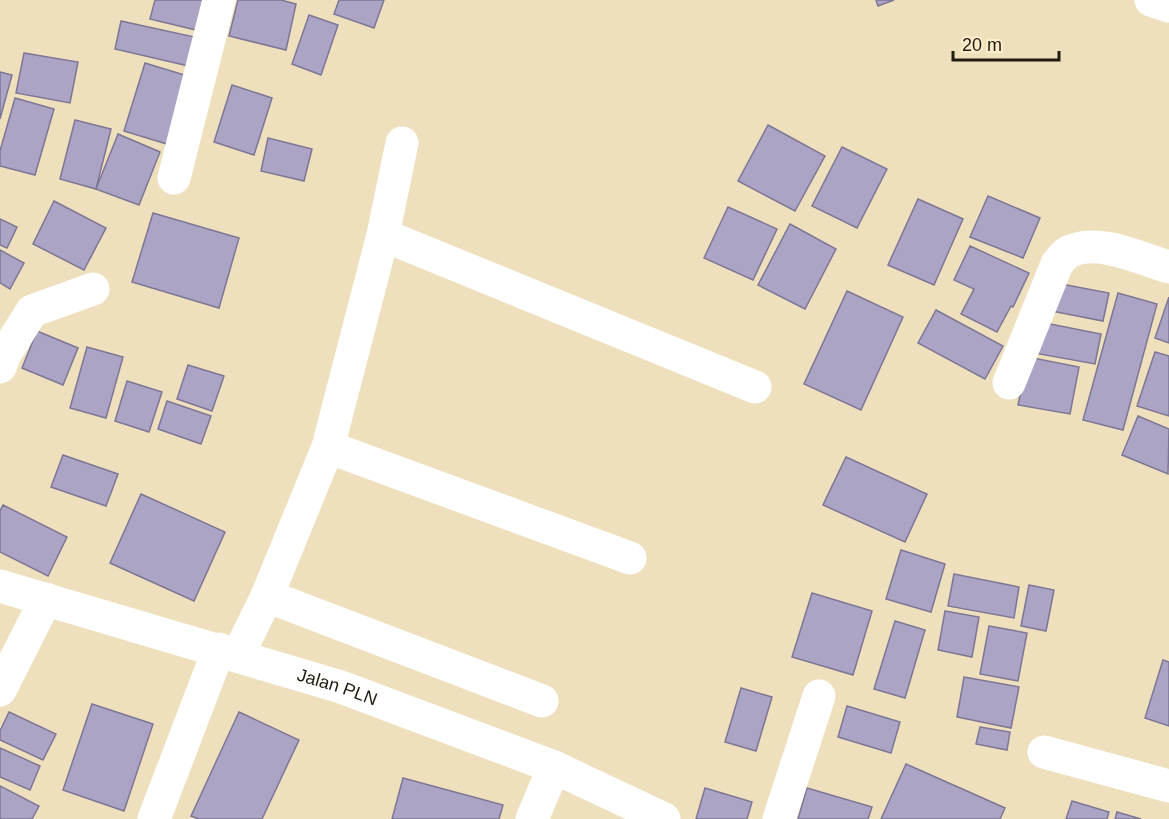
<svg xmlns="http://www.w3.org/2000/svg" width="1169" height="819" viewBox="0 0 1169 819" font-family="Arial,sans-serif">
  <rect width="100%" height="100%" fill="#eee0bd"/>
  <!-- building -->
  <g fill="#aca4c5" stroke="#7e7695" stroke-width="1.5">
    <polygon points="155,0 208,0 200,31 150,19"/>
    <polygon points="238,0 281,0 296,4 286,50 229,36"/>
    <polygon points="339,0 384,0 374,28 334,14"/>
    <polygon points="876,0 894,0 878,6"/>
    <polygon points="309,15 338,25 321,75 292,64"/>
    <polygon points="121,21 199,38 193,67 115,49"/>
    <polygon points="24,53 78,62 70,103 16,93"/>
    <polygon points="145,63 191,77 170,145 124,131"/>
    <polygon points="0,72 12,75 0,119"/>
    <polygon points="232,85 272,98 254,155 214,142"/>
    <polygon points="15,98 54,109 35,175 0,166 0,151"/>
    <polygon points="75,120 111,129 96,189 60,179"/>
    <polygon points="768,125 825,156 795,211 738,181"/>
    <polygon points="118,134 160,152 139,205 96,189"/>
    <polygon points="268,138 312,149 304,181 261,171"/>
    <polygon points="842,147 887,169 857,228 812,206"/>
    <polygon points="988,196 1040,218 1023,258 970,237"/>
    <polygon points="918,199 963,219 934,285 888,265"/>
    <polygon points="54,201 106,228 84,270 33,244"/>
    <polygon points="728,207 777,229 753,280 704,258"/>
    <polygon points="153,213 239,238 219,308 132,282"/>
    <polygon points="0,219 17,227 7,248 0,245"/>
    <polygon points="790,224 836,249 805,309 758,285"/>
    <polygon points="970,246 1029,273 1013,307 1011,306 997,332 961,314 974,289 954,280"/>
    <polygon points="0,250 24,263 10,289 0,283"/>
    <polygon points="1051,282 1109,293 1103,321 1046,310"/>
    <polygon points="847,291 903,317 861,410 804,384"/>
    <polygon points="1118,293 1157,304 1123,430 1083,420"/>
    <polygon points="1169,297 1169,343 1155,338"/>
    <polygon points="936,310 1003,346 985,379 918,343"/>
    <polygon points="1040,322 1101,334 1095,364 1034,353"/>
    <polygon points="37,331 78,348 63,385 22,368"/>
    <polygon points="87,347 123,357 106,418 70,408"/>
    <polygon points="1155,352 1169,356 1169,416 1137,406"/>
    <polygon points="1028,357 1079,367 1070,414 1018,405"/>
    <polygon points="188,365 224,376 212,411 177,399"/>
    <polygon points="127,381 162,392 149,432 115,421"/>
    <polygon points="167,401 211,416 201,444 158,429"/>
    <polygon points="1138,416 1169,429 1168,474 1122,455"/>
    <polygon points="63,455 118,474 106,506 51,487"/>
    <polygon points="846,457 927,494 905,542 823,505"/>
    <polygon points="141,494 225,532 194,601 110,563"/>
    <polygon points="3,505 67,537 48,576 0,552 0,511"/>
    <polygon points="901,550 945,564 931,612 886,599"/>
    <polygon points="954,574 1019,587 1014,618 948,606"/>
    <polygon points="1029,585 1054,590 1046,631 1021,626"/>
    <polygon points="812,593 872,611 853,675 792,657"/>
    <polygon points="945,611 979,617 972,657 938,650"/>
    <polygon points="895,621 925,630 905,698 874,689"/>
    <polygon points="989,626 1027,633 1018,681 980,674"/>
    <polygon points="1163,660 1169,662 1169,726 1145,718"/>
    <polygon points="964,677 1019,687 1011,728 957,717"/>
    <polygon points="741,688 772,697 756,751 725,742"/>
    <polygon points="92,704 153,724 124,811 63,790"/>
    <polygon points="847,706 900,722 891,753 838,737"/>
    <polygon points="9,712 56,734 43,760 0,740 0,731"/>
    <polygon points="239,712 299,740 262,819 199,819 191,816"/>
    <polygon points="980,727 1010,732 1007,750 976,744"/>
    <polygon points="0,748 40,766 30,790 0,777"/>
    <polygon points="906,764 1005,808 1000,819 881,819"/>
    <polygon points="403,778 503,805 499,819 392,819"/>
    <polygon points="0,786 39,806 32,819 0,819"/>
    <polygon points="705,788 752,802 747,819 696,819"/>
    <polygon points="807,788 872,807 868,819 798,819"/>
    <polygon points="1072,801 1109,812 1107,819 1066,819"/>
    <polygon points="1117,812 1141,819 1115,819"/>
  </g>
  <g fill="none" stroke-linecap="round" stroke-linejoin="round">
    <!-- minor -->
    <g stroke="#fff" stroke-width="33">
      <polyline points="1151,0 1169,6"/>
      <polyline points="174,178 219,0"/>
      <polyline points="383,235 402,143"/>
      <polyline points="0,367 5,354 32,311 93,289"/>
      <path d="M1009,383L1057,264C1061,259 1065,253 1071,251C1099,238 1141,259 1169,267"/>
      <polyline points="328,447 630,558"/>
      <path id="s1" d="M0,586L341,687L554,767L664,819"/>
      <polyline points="267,596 542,701"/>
      <polyline points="238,655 267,596 328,447 383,235 755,387"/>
      <polyline points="0,690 46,599"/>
      <polyline points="1044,752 1169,786"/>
      <polyline points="154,819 219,649"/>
      <polyline points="532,819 554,767"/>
      <polyline points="779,819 819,696"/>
    </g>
  </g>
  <g text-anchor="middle" stroke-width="4.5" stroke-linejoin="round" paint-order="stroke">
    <!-- street labels -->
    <g font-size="18" fill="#211c0f" stroke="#fbedc9">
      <text dy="6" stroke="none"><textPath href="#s1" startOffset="352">Jalan PLN</textPath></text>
    </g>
  </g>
  <!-- scale -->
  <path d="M953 51v9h106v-9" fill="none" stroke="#211c0f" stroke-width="3"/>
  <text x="962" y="51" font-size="18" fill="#211c0f" stroke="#fbedc9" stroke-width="4.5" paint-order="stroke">20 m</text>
</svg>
